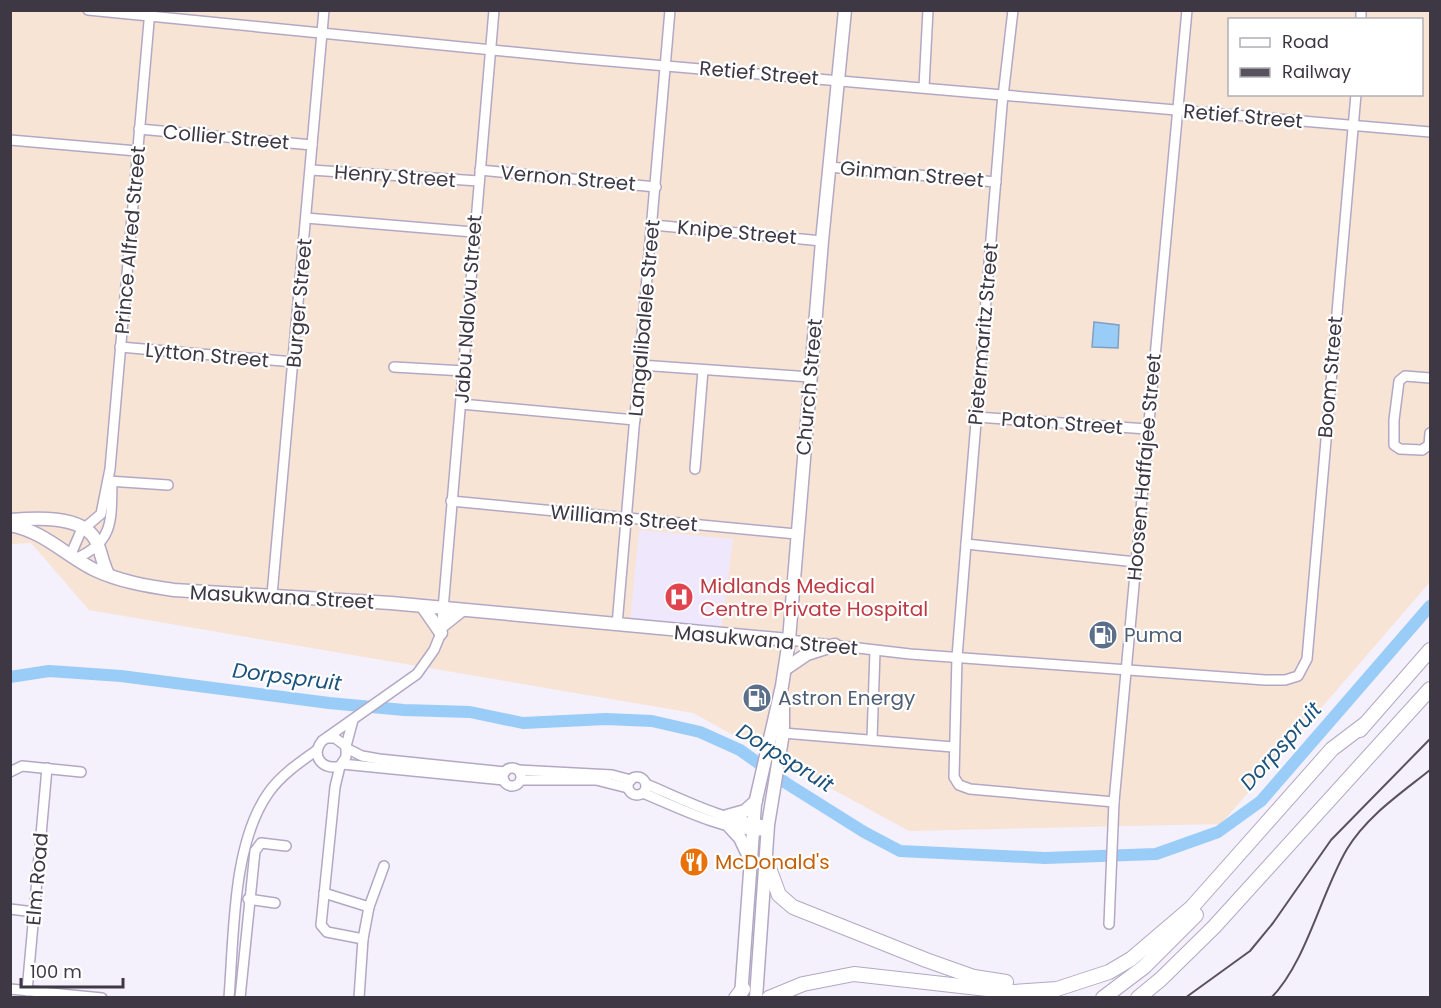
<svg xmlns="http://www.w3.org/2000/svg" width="1441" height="1008" viewBox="0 0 1441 1008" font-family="Poppins,sans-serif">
  <rect width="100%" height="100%" fill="#f4f0fc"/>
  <!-- commercial -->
  <path fill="#f8e4d5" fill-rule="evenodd" d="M11,11H1430V582L1221,824L909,831L693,713L89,610L31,543L11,544ZM1230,20H1422V94H1230Z"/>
  <!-- built -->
  <polygon fill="#efe7fc" points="639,530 733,539 721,631 630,624"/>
  <!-- water -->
  <polygon fill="#9accf8" stroke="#7ea0c2" stroke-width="1.5" points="1094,322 1119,325 1118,348 1092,347"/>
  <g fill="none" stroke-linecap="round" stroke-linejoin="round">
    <!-- river -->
    <polyline stroke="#9accf8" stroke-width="12" points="10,677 49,671 121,676 329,703 404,710 470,712 523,723 606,719 652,721 700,732 740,750 786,783 864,832 900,851 1045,858 1156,854 1218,832 1261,801 1430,606"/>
    <!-- minor casing -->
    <g stroke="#b3a8c4" stroke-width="12">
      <g id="minor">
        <polyline points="88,10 574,58 1430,132"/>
        <polyline points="1013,10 1002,105 966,544 957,657 954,777 959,785 970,789 1114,802"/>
        <polyline points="1361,20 1361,10"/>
        <polyline points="924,87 928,10"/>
        <polyline points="139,129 312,145"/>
        <polyline points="10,140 137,151"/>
        <polyline points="829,167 996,182"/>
        <polyline points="311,170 479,181"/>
        <polyline points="480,170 656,187"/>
        <polyline points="306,218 473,232"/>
        <polyline points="653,225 822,241"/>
        <polyline points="120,347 294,362"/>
        <polyline points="640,365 810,377"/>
        <polyline points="394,367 464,371"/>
        <polyline points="1430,378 1405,376 1399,381 1394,420 1394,445 1400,449 1422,450 1429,445 1430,433"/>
        <polyline points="461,404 635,420"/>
        <polyline points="977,417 1147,429"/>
        <polyline points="695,469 703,370"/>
        <polyline points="108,481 168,485"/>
        <polyline points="451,501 796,534"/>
        <polyline points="966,544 1136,562"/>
        <polyline points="71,554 81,531 101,514 110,469 150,10"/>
        <path d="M77,558C115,541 111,518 112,481"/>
        <polyline points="272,595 324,10"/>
        <polyline points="617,625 670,10"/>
        <polyline points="789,640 910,654 1265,680 1285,680 1298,676 1307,659 1356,94"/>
        <polyline points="783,733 953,747"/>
        <path d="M326,738H335L346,746V757L340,766C323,771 310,756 322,741L417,674L434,650L441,633L494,10"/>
        <polyline points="872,739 875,651"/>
        <polyline points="346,746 353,720"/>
        <polyline points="346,748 362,756 379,759 505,772"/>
        <polyline points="342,764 504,780"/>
        <polyline points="340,766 335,787 321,925 327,932 363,939"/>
        <circle cx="512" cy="777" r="9"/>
        <polyline points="518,770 612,775 631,780"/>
        <polyline points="10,772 22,766 81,772"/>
        <circle cx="637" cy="786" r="9"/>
        <polyline points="521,780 596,780 628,788"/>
        <path d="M646,784C684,800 726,822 768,825"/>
        <path d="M643,793C679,808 720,829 760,831"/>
        <polyline points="324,893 369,907"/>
        <polyline points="248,899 275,903"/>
        <polyline points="10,909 34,912"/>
        <polyline points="1109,924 1114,802 1187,10"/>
        <polyline points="10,989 102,998"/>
        <polyline points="27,991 47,768"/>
        <path d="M229,998C234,936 232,843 269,792C281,775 300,762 317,750"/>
        <polyline points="240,998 255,851 261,843 286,846"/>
        <polyline points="359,998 363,939 369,907 384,866"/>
      </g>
    </g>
    <!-- major casing -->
    <g stroke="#b3a8c4" stroke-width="15">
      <g id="major">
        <path d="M11,520C35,518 81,515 95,539C101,549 102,563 108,574"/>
        <path d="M10,525C43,531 64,554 93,569C118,581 146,586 174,590L391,603L789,640"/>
        <polyline points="423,607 441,633"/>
        <polyline points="442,626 462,610"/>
        <polyline points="785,669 807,654 835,645"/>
        <polyline points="727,816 745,811 756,801"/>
        <polyline points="728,825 740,838 750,859"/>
        <polyline points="741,996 755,804 782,686 789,640 822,241 845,10"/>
        <polyline points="756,998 768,825 783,733 783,699"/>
      </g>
    </g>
    <!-- highway casing -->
    <g stroke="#b3a8c4" stroke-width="16">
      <g id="highway">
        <polyline points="1360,730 1430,650"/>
        <polyline points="766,860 779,895 793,907 926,960 974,977 1006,982"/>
        <polyline points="736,998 743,989"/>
        <polyline points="769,998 803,984 854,974 1014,992 1057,989 1109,972 1131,959 1192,907 1332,749 1365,724"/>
        <polyline points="1103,998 1144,967 1196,915"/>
        <polyline points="1138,998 1161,979 1214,927 1430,689"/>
      </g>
    </g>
    <!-- minor -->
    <use href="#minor" stroke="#fff" stroke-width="9"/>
    <!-- major -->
    <use href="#major" stroke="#fff" stroke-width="12"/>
    <!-- highway -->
    <use href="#highway" stroke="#fff" stroke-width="14"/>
    <!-- rail -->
    <g stroke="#57525e" stroke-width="2">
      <polyline points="1185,998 1250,951 1273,923 1331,840 1430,739"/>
      <path d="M1271,998C1306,963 1321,893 1347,849C1367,816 1400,794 1430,770"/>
    </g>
  </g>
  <!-- icons -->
  <defs>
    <g id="hospital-disc" transform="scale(1.5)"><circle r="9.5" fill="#e0444e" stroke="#fff"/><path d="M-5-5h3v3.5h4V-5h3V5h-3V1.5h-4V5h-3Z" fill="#fff"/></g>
    <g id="fuel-disc" transform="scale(1.5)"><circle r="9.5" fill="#5c6f8a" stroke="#fff"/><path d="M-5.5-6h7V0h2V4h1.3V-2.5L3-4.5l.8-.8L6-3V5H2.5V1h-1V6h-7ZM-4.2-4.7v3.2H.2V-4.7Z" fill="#fff"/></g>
    <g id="restaurant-disc" transform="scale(1.5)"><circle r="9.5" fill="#e8710a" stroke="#fff"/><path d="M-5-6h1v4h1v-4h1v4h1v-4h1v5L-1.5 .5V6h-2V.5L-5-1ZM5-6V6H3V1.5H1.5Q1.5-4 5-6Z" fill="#fff"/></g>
  </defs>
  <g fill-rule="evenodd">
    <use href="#hospital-disc" x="679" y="597"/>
    <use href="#fuel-disc" x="1103" y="635"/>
    <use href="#fuel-disc" x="757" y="698"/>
    <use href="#restaurant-disc" x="694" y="862"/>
  </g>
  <g text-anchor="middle" stroke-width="4.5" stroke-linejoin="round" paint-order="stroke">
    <!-- street labels -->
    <g font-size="20" fill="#3d3844" stroke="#fff">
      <text transform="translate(759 73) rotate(5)" y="7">Retief Street</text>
      <text transform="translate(1243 116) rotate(5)" y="7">Retief Street</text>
      <text transform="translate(226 137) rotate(5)" y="7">Collier Street</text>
      <text transform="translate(912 174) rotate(5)" y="7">Ginman Street</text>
      <text transform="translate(395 176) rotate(4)" y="7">Henry Street</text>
      <text transform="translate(568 178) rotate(5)" y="7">Vernon Street</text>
      <text transform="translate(737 232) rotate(5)" y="7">Knipe Street</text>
      <text transform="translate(130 240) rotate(-85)" y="7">Prince Alfred Street</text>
      <text transform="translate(299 303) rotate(-85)" y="7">Burger Street</text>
      <text transform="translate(468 309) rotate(-86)" y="7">Jabu Ndlovu Street</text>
      <text transform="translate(644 318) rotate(-85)" y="7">Langalibalele Street</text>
      <text transform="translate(983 334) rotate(-85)" y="7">Pietermaritz Street</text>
      <text transform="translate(207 355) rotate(5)" y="7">Lytton Street</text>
      <text transform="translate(1330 377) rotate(-85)" y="7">Boom Street</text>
      <text transform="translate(809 387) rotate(-85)" y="7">Church Street</text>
      <text transform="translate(1062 423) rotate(4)" y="7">Paton Street</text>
      <text transform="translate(1144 467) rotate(-85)" y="7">Hoosen Haffajee Street</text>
      <text transform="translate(624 518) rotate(5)" y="7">Williams Street</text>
      <text transform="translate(282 597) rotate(3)" y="7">Masukwana Street</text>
      <text transform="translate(766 640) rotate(5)" y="7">Masukwana Street</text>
      <text transform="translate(37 879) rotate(-85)" y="7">Elm Road</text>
    </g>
    <!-- health labels -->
    <g font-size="20" fill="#be3a42" stroke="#fff" text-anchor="start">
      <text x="700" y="593">Midlands Medical<tspan x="700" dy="23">Centre Private Hospital</tspan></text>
    </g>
    <!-- service labels -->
    <g font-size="20" fill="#4e5e75" stroke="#fff" text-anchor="start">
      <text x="1124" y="642">Puma</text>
      <text x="778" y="705">Astron Energy</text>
    </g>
    <!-- food labels -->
    <g font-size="20" fill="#c56008" stroke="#fff" text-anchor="start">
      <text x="715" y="869">McDonald's</text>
    </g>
    <!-- water labels -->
    <g font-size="21" font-style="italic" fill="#1c537c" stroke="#fff">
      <text transform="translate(287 677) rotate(7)" y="7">Dorpspruit</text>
      <text transform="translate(1281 746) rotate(-48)" y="7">Dorpspruit</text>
      <text transform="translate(785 758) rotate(32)" y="7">Dorpspruit</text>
    </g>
  </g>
  <!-- border -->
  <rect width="1441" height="1008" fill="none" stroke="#3d3844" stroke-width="24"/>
  <!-- legend -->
  <rect x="1228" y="18" width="195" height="78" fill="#ffffff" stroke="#b1afb4" stroke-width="1.5"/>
  <rect x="1240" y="38" width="30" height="9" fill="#ffffff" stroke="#b1afb4" stroke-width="1.5"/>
  <text x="1282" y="48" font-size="18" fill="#3d3844">Road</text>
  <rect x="1240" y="68" width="30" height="9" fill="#57525e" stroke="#b1afb4" stroke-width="1.5"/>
  <text x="1282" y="78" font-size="18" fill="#3d3844">Railway</text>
  <!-- scale -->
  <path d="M21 978v9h102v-9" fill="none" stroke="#3d3844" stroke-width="3"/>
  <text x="30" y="978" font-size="18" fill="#3d3844" stroke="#ffffff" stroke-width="4.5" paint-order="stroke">100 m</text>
</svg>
